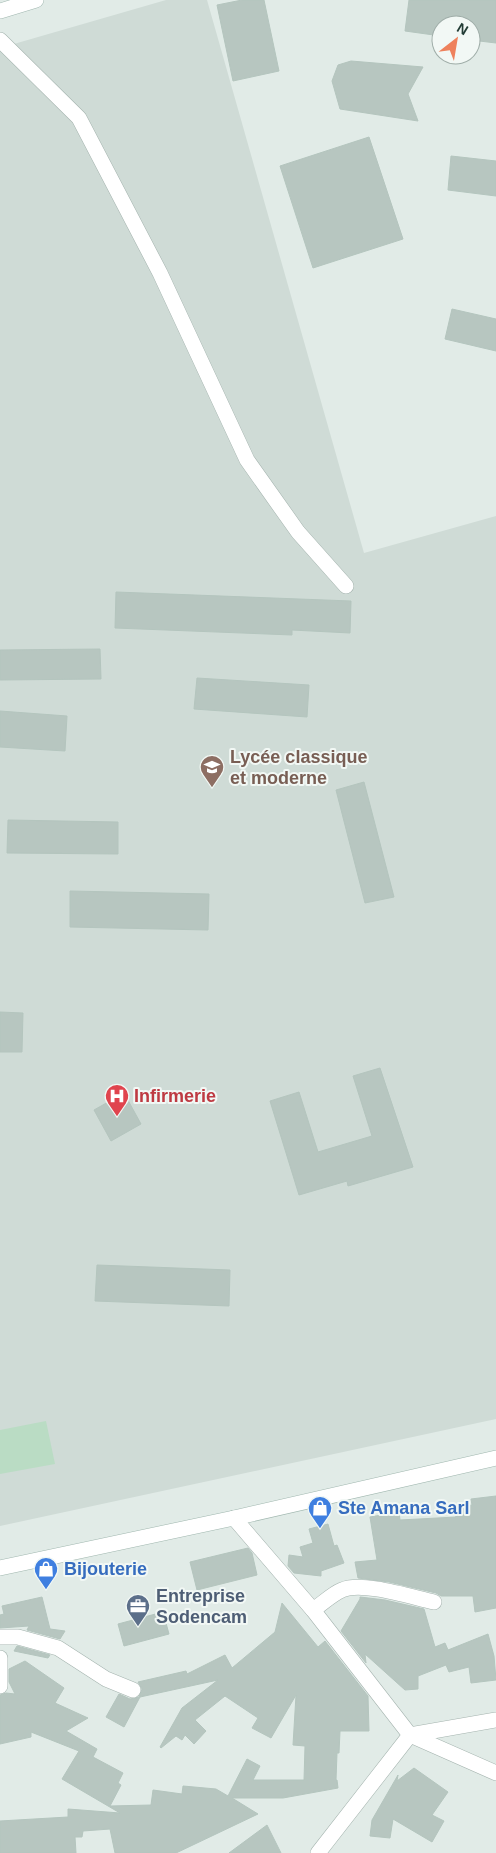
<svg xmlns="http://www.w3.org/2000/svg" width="496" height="1853" viewBox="0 0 496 1853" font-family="Arial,sans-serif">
  <rect width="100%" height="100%" fill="#e1ebe7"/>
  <!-- built -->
  <polygon fill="#cfdbd6" points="166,0 207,0 364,553 496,516 496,1419 0,1526 0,48"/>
  <!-- green -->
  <polygon fill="#badcc4" points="46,1421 55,1464 0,1474 0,1430"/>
  <!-- building -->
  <g fill="#b7c6c0" stroke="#b4c5be">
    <polygon points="242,0 264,0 279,71 233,81 217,5"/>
    <polygon points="409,0 496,0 496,43 471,40 471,25 441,25 441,36 405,31"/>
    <polygon points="351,61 423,67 408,94 418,121 340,109 332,81 338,65"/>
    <polygon points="369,137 403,239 313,268 280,166"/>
    <polygon points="451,156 496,161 496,196 448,190"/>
    <polygon points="452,309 496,319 496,351 445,339"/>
    <polygon points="116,592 351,601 350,633 292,630 292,635 115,628"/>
    <polygon points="100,649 101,679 0,680 0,650"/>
    <polygon points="197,678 309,685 307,717 194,709"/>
    <polygon points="0,711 67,716 65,751 0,747"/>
    <polygon points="364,782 394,897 365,903 336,790"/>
    <polygon points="8,820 118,822 118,854 7,853"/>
    <polygon points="70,891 209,894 208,930 70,927"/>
    <polygon points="0,1012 23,1013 22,1052 0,1052"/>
    <polygon points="380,1068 413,1167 348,1186 347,1181 299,1195 270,1101 299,1092 318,1152 372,1136 353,1076"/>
    <polygon points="124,1093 141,1124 111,1141 94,1110"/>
    <polygon points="97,1265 230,1270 229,1306 95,1301"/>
    <polygon points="496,1496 496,1608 475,1612 473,1596 441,1596 436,1593 389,1582 358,1578 355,1562 377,1560 370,1517 399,1512 400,1520 456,1517 454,1508 472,1505 471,1499"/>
    <polygon points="328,1524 334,1546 337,1545 344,1563 321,1571 321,1576 294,1573 288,1566 289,1555 303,1557 300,1547 313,1543 309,1529"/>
    <polygon points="248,1548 252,1553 257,1575 197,1590 190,1562"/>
    <polygon points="42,1597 50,1629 65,1631 60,1639 27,1630 29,1626 0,1628 0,1615 4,1614 2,1606"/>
    <polygon points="360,1597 385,1600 424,1609 435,1647 445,1643 448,1650 488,1634 494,1656 496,1680 471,1683 469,1667 449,1672 446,1665 418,1676 418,1689 405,1690 365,1654 366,1663 341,1631 360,1599"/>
    <polygon points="282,1603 318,1647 325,1641 368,1696 369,1731 340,1731 339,1753 337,1753 336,1780 337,1780 338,1788 283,1798 232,1798 258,1814 176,1853 115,1853 110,1829 83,1831 82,1837 75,1837 76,1853 0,1853 0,1821 68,1817 68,1809 120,1813 62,1779 79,1751 31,1732 31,1737 0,1744 0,1695 6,1693 15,1694 9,1682 9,1669 25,1661 64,1688 55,1703 88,1718 66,1731 97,1749 93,1757 123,1773 118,1783 121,1785 110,1806 151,1805 153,1790 182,1794 183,1786 216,1789 228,1796 247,1759 260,1766 253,1780 304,1780 305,1746 293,1745 296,1695 271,1738 252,1728 258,1718 225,1696 195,1720 206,1731 194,1744 185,1735 182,1740 176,1736 161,1748 160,1747 182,1708 218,1680 140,1697 124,1727 106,1717 119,1694 130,1699 139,1697 142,1689 138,1682 186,1671 187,1674 225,1655 232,1668 275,1632"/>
    <polygon points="163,1612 169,1634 124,1646 118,1624"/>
    <polygon points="17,1646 50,1655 48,1658 14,1651"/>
    <polygon points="414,1768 448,1792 432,1815 444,1821 432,1842 393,1819 390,1838 370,1836 372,1820 398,1775 397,1781"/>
    <polygon points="267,1825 281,1853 229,1853"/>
  </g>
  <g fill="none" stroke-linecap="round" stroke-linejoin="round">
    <!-- minor casing -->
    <g stroke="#a4b3ae" stroke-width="16">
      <g id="minor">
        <polyline points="0,40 79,118 160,273 247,460 298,532 346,586"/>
        <polyline points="234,1518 313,1610 410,1735 496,1773"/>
        <path d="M313,1610C322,1604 332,1594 342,1590C362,1581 411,1597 434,1602"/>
        <polyline points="0,1637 18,1637 58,1648 106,1679 133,1690"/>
        <polyline points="0,1658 0,1686"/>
        <polyline points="318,1853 410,1735 496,1720"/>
      </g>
    </g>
    <!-- secondary casing -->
    <g stroke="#a0b7af" stroke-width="16">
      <g id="secondary">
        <polyline points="0,11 36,0"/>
        <polyline points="0,1568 234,1518 496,1458"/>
      </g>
    </g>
    <!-- minor -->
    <use href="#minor" stroke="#fff" stroke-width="15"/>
    <!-- secondary -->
    <use href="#secondary" stroke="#fff" stroke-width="15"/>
  </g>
  <!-- icons -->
  <defs>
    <g id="school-pin" transform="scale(1.25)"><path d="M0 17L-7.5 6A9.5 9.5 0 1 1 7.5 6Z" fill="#8d6e63" stroke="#f2f8f5"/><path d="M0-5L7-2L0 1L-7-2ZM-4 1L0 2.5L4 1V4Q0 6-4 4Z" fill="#fff"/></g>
    <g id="hospital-pin" transform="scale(1.25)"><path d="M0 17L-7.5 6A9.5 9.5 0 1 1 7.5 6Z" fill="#e0444e" stroke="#f2f8f5"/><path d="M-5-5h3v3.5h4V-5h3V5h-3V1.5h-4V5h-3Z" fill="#fff"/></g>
    <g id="shop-pin" transform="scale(1.25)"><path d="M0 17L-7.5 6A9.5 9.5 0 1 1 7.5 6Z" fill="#3f7fe0" stroke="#f2f8f5"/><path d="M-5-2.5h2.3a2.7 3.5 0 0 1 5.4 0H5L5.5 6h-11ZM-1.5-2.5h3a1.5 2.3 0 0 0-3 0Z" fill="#fff"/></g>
    <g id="office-pin" transform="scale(1.25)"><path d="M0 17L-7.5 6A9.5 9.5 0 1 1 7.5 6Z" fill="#5c6f8a" stroke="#f2f8f5"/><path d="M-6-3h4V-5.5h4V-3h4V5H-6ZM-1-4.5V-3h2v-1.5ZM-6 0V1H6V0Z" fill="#fff"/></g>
  </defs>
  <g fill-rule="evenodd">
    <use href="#school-pin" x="212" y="767"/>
    <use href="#hospital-pin" x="117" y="1096"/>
    <use href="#shop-pin" x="320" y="1508"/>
    <use href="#shop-pin" x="46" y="1569"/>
    <use href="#office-pin" x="138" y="1606"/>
  </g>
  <g text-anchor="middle" stroke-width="4" stroke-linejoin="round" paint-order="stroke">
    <!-- education labels -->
    <g font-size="18" font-weight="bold" fill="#785e54" stroke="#f2f8f5" text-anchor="start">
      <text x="230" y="763">Lycée classique<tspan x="230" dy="21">et moderne</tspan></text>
    </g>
    <!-- health labels -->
    <g font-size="18" font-weight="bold" fill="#be3a42" stroke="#f2f8f5" text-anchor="start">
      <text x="134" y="1102">Infirmerie</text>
    </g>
    <!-- shop labels -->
    <g font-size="18" font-weight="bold" fill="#366cbe" stroke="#f2f8f5" text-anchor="start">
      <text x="338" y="1514">Ste Amana Sarl</text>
      <text x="64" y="1575">Bijouterie</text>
    </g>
    <!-- service labels -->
    <g font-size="18" font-weight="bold" fill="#4e5e75" stroke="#f2f8f5" text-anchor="start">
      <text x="156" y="1602">Entreprise<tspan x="156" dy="21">Sodencam</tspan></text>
    </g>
  </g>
  <!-- north arrow -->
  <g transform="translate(456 40) rotate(31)"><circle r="24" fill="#f2f8f5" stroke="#9fada8"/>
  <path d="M0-4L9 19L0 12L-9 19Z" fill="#ee815c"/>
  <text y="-8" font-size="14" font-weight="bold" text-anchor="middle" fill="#223c35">N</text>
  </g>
</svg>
